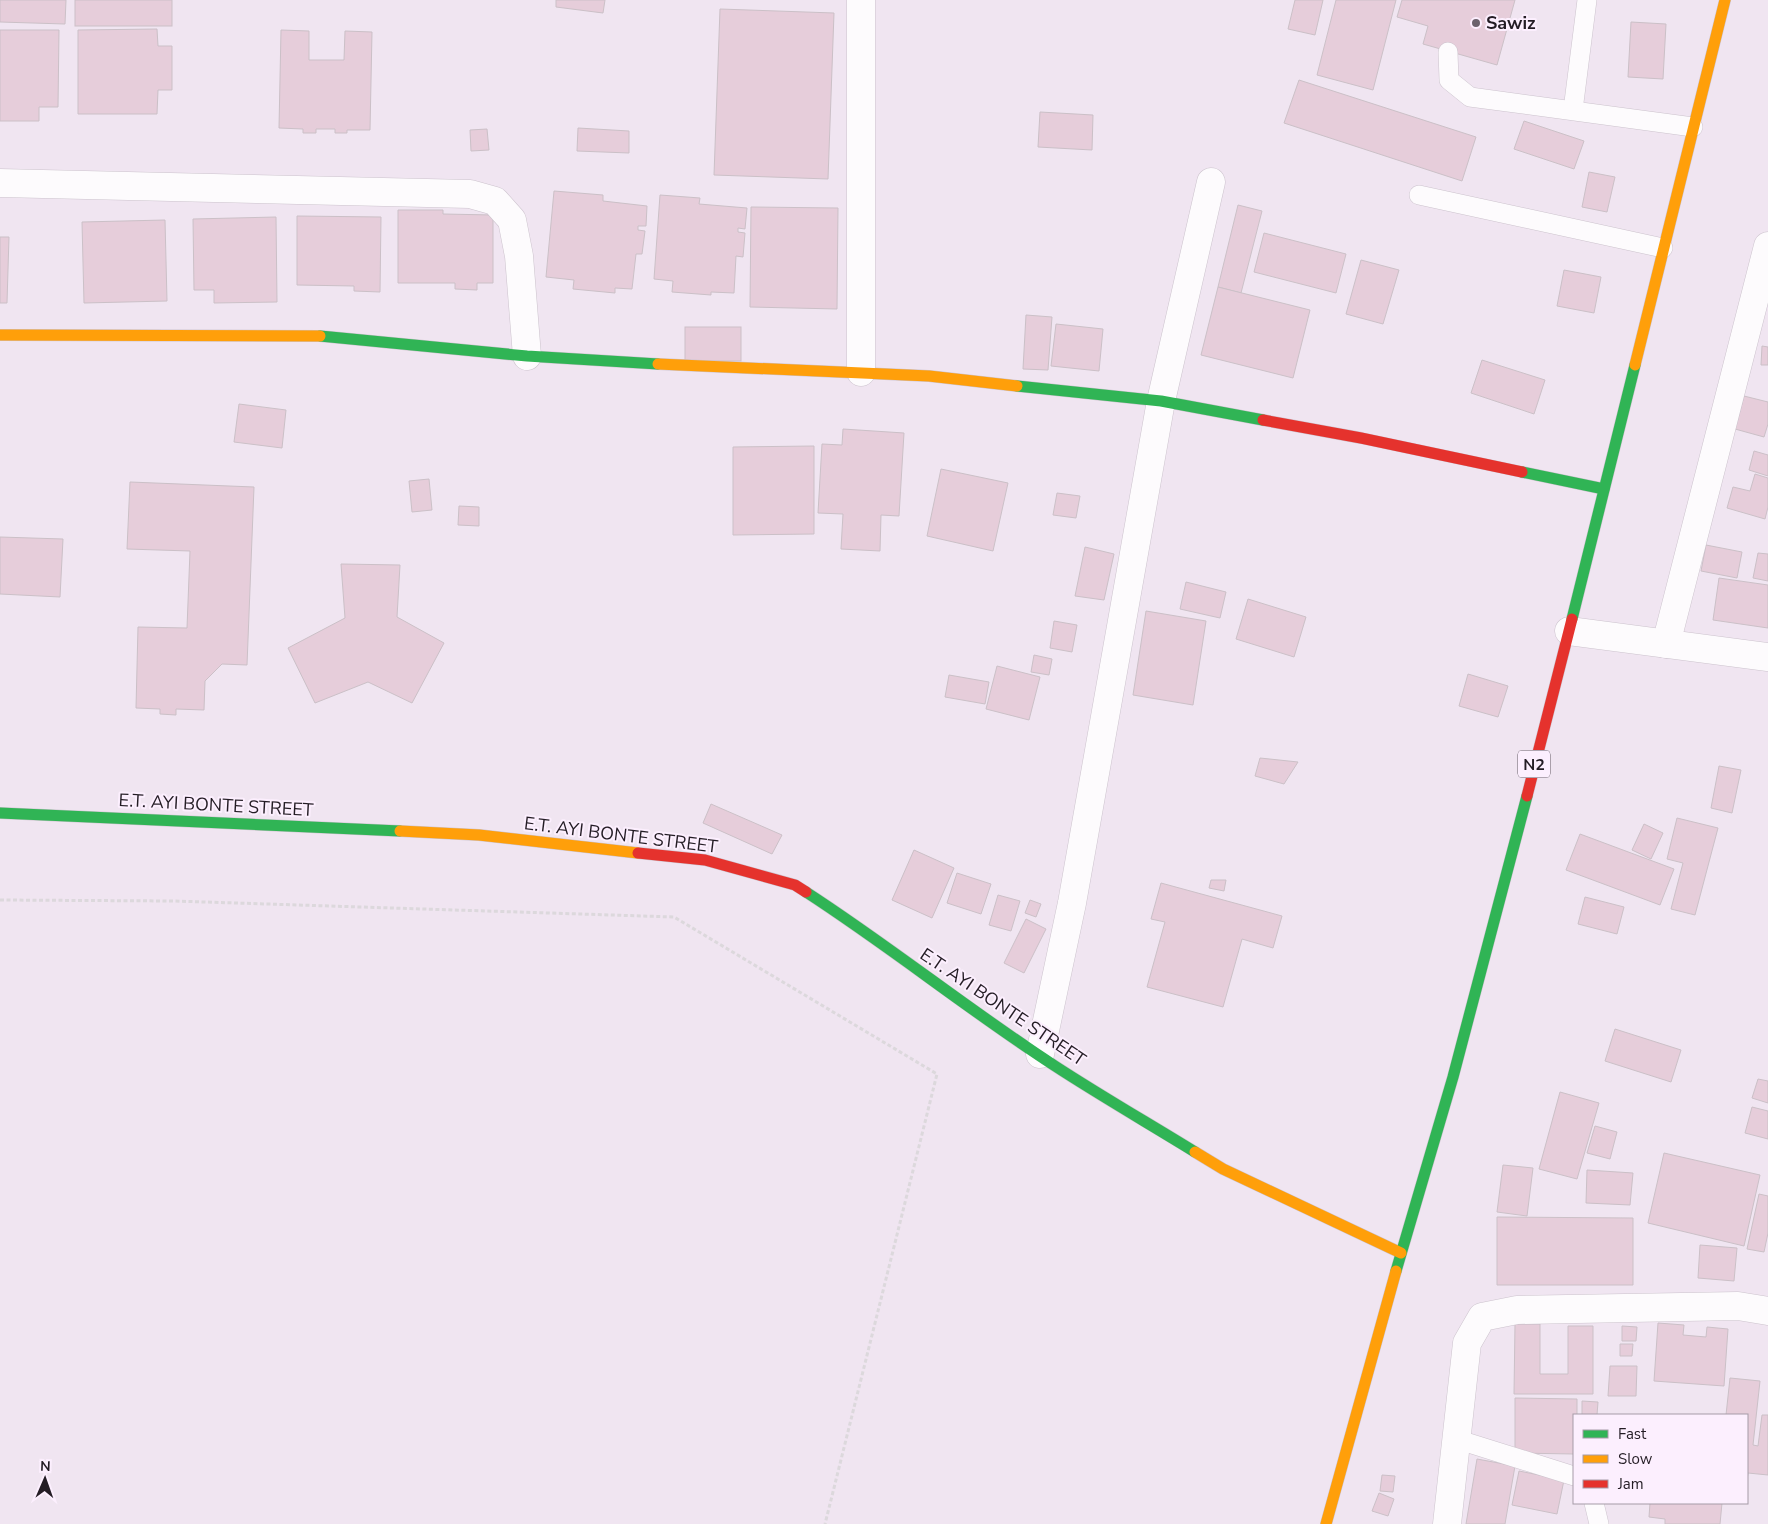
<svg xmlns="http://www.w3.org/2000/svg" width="1768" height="1524" viewBox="0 0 1768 1524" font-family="'Nunito Sans',sans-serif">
  <rect width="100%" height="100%" fill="#f0e5f1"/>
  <!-- building -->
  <g fill="#e6cdda" stroke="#cbc0c7">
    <polygon points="0,0 66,0 65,24 0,22"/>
    <rect x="75" y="0" width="97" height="26"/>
    <polygon points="556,0 605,0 603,13 556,7"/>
    <polygon points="1295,0 1323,0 1315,35 1288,29"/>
    <polygon points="1336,0 1396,0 1373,90 1317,75"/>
    <polygon points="1402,0 1515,0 1497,65 1423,44 1428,26 1397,17"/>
    <polygon points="720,9 834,13 828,179 714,175"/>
    <polygon points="1631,22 1666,24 1663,79 1628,77"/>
    <polygon points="157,29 158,46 172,46 172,90 158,90 157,114 78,114 78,30"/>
    <polygon points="0,30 59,30 58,107 39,107 39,121 0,121"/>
    <polygon points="281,30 309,31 309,60 344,60 345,31 372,32 370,130 347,130 347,133 335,133 335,129 316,129 316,133 303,133 303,129 279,128"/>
    <polygon points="1299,80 1476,137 1462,181 1284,123"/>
    <polygon points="1040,112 1093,115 1092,150 1038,147"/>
    <polygon points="1524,121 1584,141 1574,169 1514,149"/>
    <polygon points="578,128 629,131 629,153 577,151"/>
    <polygon points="487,129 489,150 471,151 470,130"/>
    <polygon points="1589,172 1615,177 1607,212 1582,207"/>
    <polygon points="554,191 603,195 603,201 647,206 646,226 638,226 638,230 645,231 642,254 636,254 632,289 615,288 615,293 573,289 574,280 546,277"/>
    <polygon points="660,195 700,198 699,204 747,208 745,229 738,228 738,232 745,233 743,257 736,256 734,293 711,292 711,295 672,292 673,281 654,279"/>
    <polygon points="1238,205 1262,211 1241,293 1218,287"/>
    <polygon points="751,207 838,208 837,309 750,307"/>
    <polygon points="398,210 443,210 443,214 493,215 493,283 477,283 477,290 455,289 455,283 398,283"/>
    <polygon points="297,216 381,217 380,292 354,291 354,286 297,285"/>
    <polygon points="276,217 277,302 214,303 214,290 194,290 193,219"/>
    <polygon points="165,220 167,301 84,303 82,222"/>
    <polygon points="1264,233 1346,254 1336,293 1254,272"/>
    <polygon points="0,237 9,237 7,303 0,303"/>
    <polygon points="1361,260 1399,270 1383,324 1346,314"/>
    <polygon points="1564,270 1601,277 1594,313 1557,306"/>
    <polygon points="1218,287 1310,310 1293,378 1201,355"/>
    <polygon points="1026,315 1052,317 1048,370 1023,369"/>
    <polygon points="1056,324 1103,329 1099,371 1051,366"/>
    <rect x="685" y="327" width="56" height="34"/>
    <polygon points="1762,346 1768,347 1768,365 1761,365"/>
    <polygon points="1482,360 1545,380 1534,414 1471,393"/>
    <polygon points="1744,396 1768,402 1768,424 1764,437 1735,429"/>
    <polygon points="239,404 286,410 282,448 234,442"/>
    <polygon points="843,429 904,433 899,516 881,515 880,551 841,549 843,514 818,513 822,444 842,445"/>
    <polygon points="814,446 814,534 733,535 733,447"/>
    <polygon points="1754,451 1768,455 1768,476 1749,470"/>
    <polygon points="941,469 1008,483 993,551 927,536"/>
    <polygon points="1755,474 1768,478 1768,507 1765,519 1727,508 1733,487 1750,491"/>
    <polygon points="429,479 432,510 412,512 409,481"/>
    <polygon points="130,482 254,487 247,665 222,664 205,681 204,710 176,709 176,715 160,714 160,709 136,708 138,627 187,628 190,551 127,549"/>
    <polygon points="1057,493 1080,496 1076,518 1053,515"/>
    <polygon points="459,506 479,507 479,526 458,525"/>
    <polygon points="0,537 63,539 60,597 0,594"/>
    <polygon points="1706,545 1742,552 1737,578 1701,571"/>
    <polygon points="1085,547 1114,554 1104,600 1075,596"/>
    <polygon points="1758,553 1768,554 1768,581 1753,578"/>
    <polygon points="341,564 400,565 397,617 444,643 412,703 368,682 315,703 288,648 345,618"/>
    <polygon points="1719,578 1768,585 1768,628 1713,620"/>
    <polygon points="1186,582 1226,592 1220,618 1180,609"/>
    <polygon points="1248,599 1306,617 1294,657 1236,639"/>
    <polygon points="1146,611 1206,621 1193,705 1133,695"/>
    <polygon points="1054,621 1077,625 1072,652 1050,648"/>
    <polygon points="1034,655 1052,659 1049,675 1031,672"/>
    <polygon points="997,666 1040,677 1029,720 986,709"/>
    <polygon points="1468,674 1508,686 1498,717 1459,706"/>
    <polygon points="949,675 989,682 985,704 945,697"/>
    <polygon points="1260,758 1298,762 1284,784 1255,776"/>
    <polygon points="1719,766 1741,770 1732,813 1711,808"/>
    <polygon points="711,804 782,835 772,854 703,823"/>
    <polygon points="1677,818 1718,828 1695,915 1671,909 1683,863 1667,859"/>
    <polygon points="1644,824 1663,833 1651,859 1632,850"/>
    <polygon points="1580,834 1674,869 1660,905 1566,870"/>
    <polygon points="914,850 954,868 932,918 892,900"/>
    <polygon points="957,873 991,884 981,914 947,903"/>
    <polygon points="1211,880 1226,880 1224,891 1209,888"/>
    <polygon points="1161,883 1282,916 1273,948 1242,939 1223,1007 1147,987 1165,922 1151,919"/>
    <polygon points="998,895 1020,901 1011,931 989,925"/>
    <polygon points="1585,897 1624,907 1617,934 1578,924"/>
    <polygon points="1030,900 1041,904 1036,917 1025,913"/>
    <polygon points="1026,919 1046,929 1024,973 1004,963"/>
    <polygon points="1615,1029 1681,1050 1671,1082 1605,1061"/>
    <polygon points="1758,1079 1768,1081 1768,1103 1752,1098"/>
    <polygon points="1560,1092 1599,1103 1577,1179 1539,1169"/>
    <polygon points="1752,1107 1768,1111 1768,1139 1745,1133"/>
    <polygon points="1595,1126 1617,1132 1610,1159 1587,1153"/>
    <polygon points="1664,1153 1760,1175 1744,1246 1648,1223"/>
    <polygon points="1503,1165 1533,1168 1527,1216 1497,1212"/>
    <polygon points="1587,1170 1633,1173 1630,1205 1586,1203"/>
    <polygon points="1759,1194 1768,1196 1768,1233 1764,1252 1747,1249"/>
    <polygon points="1497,1217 1633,1218 1633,1285 1497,1285"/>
    <polygon points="1700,1245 1737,1248 1734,1281 1698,1278"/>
    <polygon points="1658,1323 1684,1325 1683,1335 1706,1337 1707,1327 1728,1329 1724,1386 1654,1381"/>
    <polygon points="1515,1324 1540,1324 1540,1374 1568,1374 1568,1326 1593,1326 1593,1394 1514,1394"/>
    <polygon points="1622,1326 1637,1327 1636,1341 1622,1341"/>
    <polygon points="1620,1344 1633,1344 1632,1356 1620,1356"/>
    <polygon points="1610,1366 1637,1366 1636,1396 1608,1396"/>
    <polygon points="1730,1378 1760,1381 1753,1445 1758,1446 1762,1415 1768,1415 1768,1475 1748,1473 1747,1480 1747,1415 1726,1415"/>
    <polygon points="1515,1398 1577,1399 1577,1415 1574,1415 1574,1454 1515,1453"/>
    <polygon points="1582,1401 1598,1402 1597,1415 1582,1415"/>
    <polygon points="1477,1459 1515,1466 1505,1524 1466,1524"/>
    <polygon points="1519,1471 1564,1480 1557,1514 1512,1505"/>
    <polygon points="1382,1475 1395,1476 1393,1492 1380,1491"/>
    <polygon points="1379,1493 1394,1499 1388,1516 1372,1511"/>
    <polygon points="1650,1503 1722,1503 1720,1524 1665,1524 1665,1519 1649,1517"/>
  </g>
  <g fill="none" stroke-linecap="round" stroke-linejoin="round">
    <!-- lane casing -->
    <g stroke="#ccc3cd" stroke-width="20">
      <g id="lane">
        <polyline points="1448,52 1449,80 1470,97 1693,127"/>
        <polyline points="1573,110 1587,0"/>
        <polyline points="1419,195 1663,248"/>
        <polyline points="1456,1439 1574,1476"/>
        <polyline points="1594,1503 1599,1524"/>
      </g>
    </g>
    <!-- street casing -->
    <g stroke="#ccc3cd" stroke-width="29">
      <g id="street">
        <polyline points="0,183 470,194 495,201 512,220 519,256 527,356"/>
        <polyline points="861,372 861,0"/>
        <polyline points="1569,631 1768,657"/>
        <polyline points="1666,644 1768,246"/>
        <polyline points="1040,1054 1072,903 1161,401 1211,182"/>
        <polyline points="1447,1524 1467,1343 1482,1317 1517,1310 1738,1306 1768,1311"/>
      </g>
    </g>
    <!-- fast casing -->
    <g stroke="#ccc3cd" stroke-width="12">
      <g id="fast">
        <polyline points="320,336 527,356 658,364"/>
        <polyline points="1017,386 1161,401 1263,420"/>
        <polyline points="1522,472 1604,489"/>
        <polyline points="1572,619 1635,365"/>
        <polyline points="0,813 400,831"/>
        <path d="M806,892C891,947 970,1011 1055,1066C1101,1096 1148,1123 1195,1152"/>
        <polyline points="1396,1271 1453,1077 1527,796"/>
      </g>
    </g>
    <!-- slow casing -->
    <g stroke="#ccc3cd" stroke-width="12">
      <g id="slow">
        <polyline points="0,335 320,336"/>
        <polyline points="658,364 929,376 1017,386"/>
        <polyline points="1635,365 1725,0"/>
        <polyline points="400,831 479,835 638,853"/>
        <polyline points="1195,1152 1223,1169 1401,1253"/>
        <polyline points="1326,1524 1396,1271"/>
      </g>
    </g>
    <!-- jam casing -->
    <g stroke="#ccc3cd" stroke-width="12">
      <g id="jam">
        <polyline points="1263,420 1361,438 1522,472"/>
        <polyline points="1527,796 1572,619"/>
        <polyline points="638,853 705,860 795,885 806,892"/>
      </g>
    </g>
    <!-- path -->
    <polyline stroke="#dcd8dc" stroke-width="3" stroke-dasharray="4 2.5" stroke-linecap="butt" points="0,900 173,901 674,917 937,1074 825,1524"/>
    <!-- lane -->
    <use href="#lane" stroke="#fdfbfd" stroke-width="19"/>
    <!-- street -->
    <use href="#street" stroke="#fdfbfd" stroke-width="28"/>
    <!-- fast -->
    <use href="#fast" stroke="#30b455" stroke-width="11"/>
    <!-- slow -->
    <use href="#slow" stroke="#ff9f0a" stroke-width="11"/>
    <!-- jam -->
    <use href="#jam" stroke="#e5322d" stroke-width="11"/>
  </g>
  <!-- markers -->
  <circle fill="#6b626c" stroke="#fceffe" stroke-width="2" cx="1476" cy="23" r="5"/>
  <g text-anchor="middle" stroke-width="4" stroke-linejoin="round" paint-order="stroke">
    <!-- shield labels -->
    <rect fill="#fceffe" stroke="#645b65" stroke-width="1" x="1518" y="750.5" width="32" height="27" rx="4"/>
    <g font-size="16" font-weight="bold" fill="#231c24">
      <text x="1534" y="770">N2</text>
    </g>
    <!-- poi labels -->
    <g font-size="18" font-weight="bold" fill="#231c24" stroke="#fceffe" text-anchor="start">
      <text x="1486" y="29">Sawiz</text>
    </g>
    <!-- street labels -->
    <g font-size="18" fill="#231c24" stroke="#fceffe">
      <text transform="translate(216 805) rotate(3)" y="6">E.T. AYI BONTE STREET</text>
      <text transform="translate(621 835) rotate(7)" y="6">E.T. AYI BONTE STREET</text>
      <text transform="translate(1003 1007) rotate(34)" y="6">E.T. AYI BONTE STREET</text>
    </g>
  </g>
  <!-- legend -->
  <rect x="1573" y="1414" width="175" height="90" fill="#fceffe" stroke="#a59ba7"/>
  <rect x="1583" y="1430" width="25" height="8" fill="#30b455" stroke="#a59ba7"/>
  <text x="1618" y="1439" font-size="15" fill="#231c24">Fast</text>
  <rect x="1583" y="1455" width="25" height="8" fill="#ff9f0a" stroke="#a59ba7"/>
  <text x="1618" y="1464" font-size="15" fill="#231c24">Slow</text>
  <rect x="1583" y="1480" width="25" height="8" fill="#e5322d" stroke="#a59ba7"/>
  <text x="1618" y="1489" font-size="15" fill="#231c24">Jam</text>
  <!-- north arrow -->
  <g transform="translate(45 1479) rotate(2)" stroke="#fceffe" stroke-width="4" paint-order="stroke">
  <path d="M0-4L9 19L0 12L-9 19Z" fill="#231c24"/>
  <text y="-8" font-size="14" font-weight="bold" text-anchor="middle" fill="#231c24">N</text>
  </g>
</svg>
